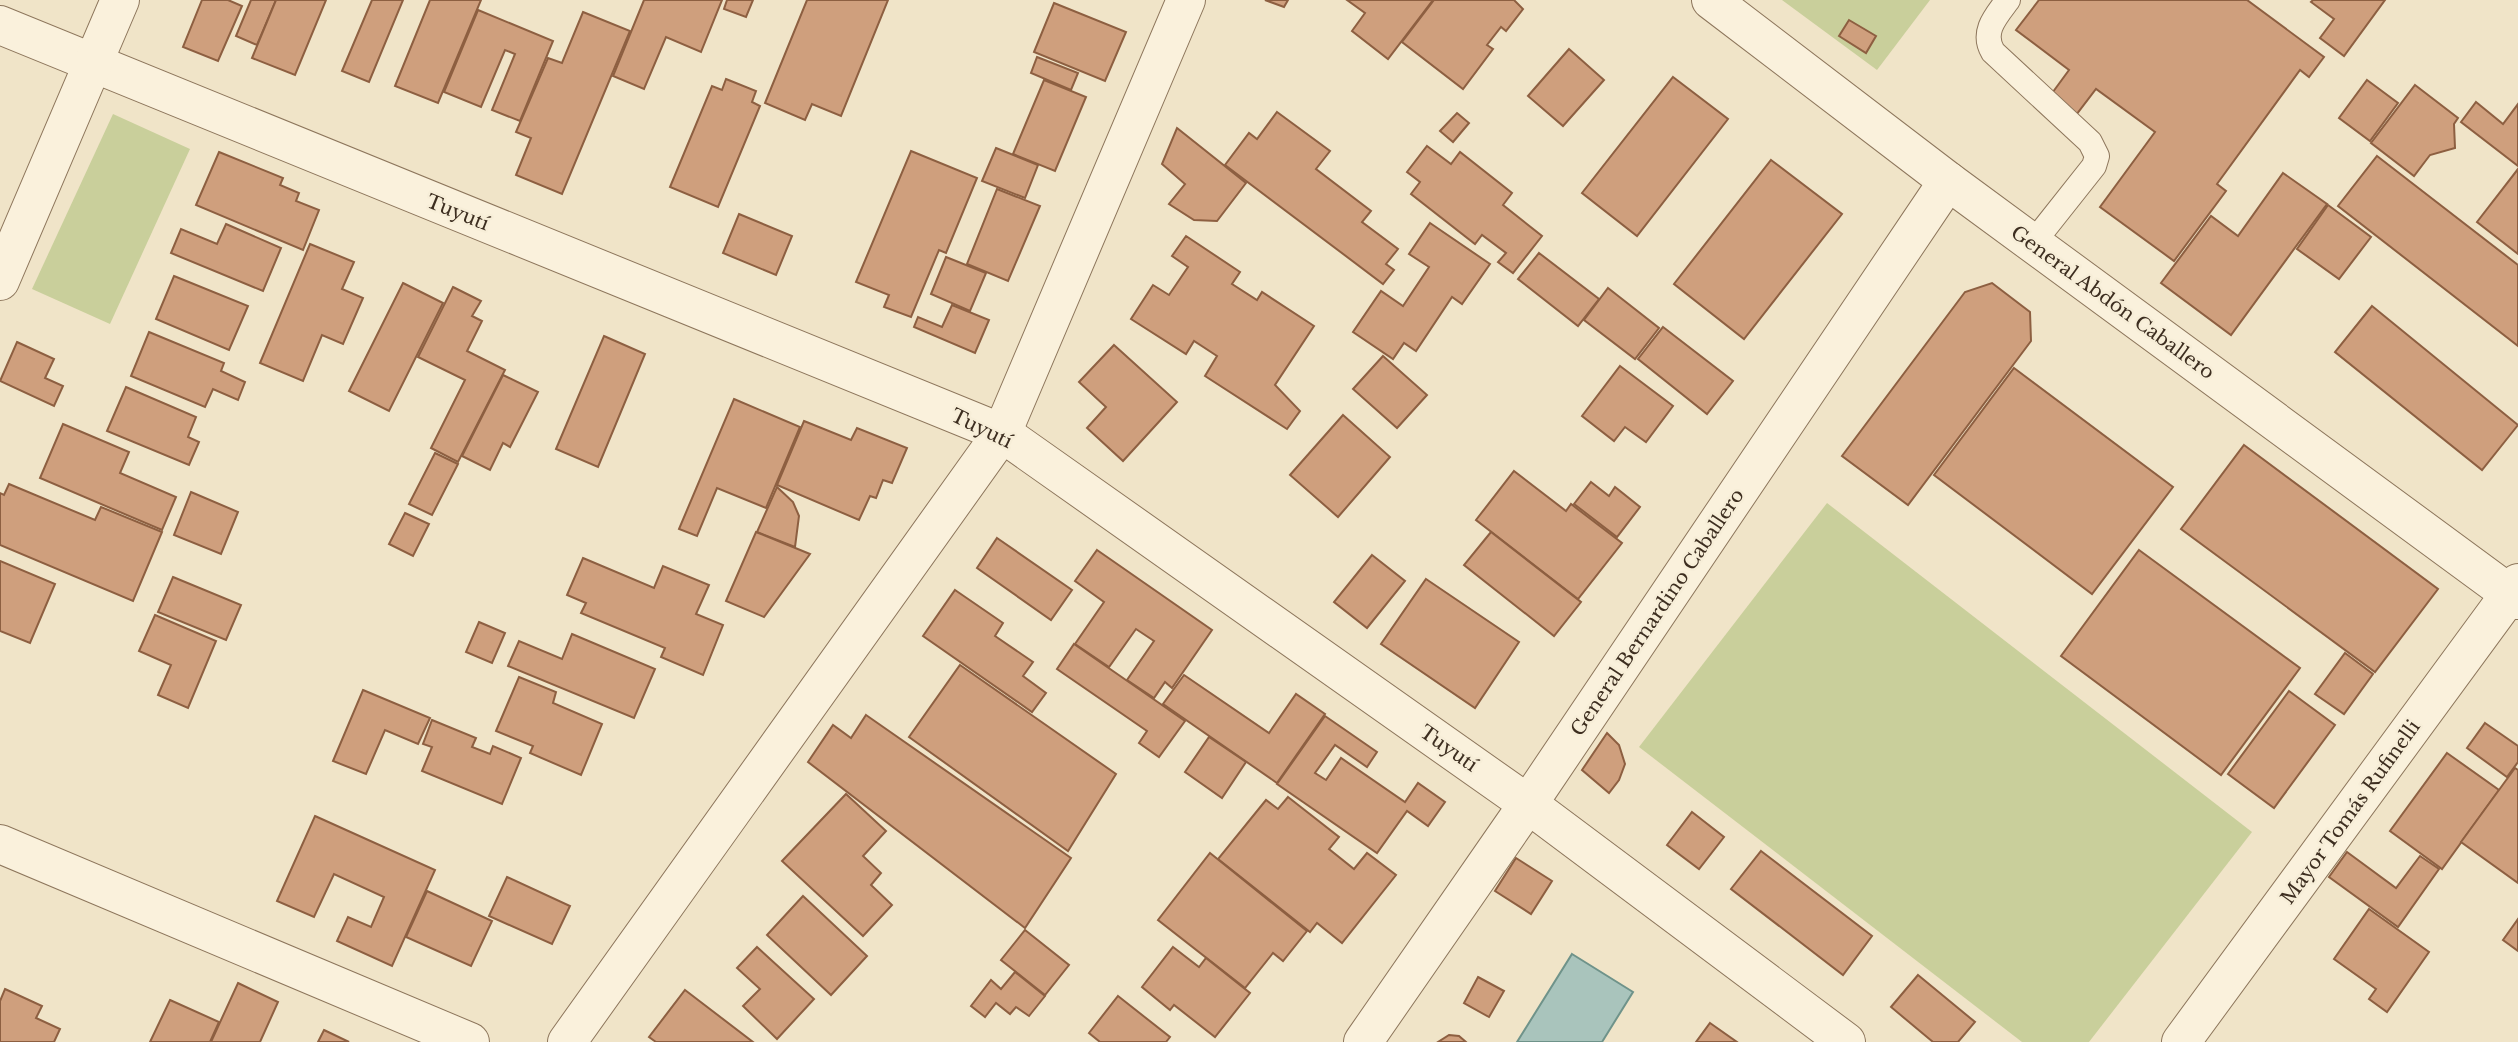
<svg xmlns="http://www.w3.org/2000/svg" width="2518" height="1042" viewBox="0 0 2518 1042" font-family="'Libre Baskerville',serif">
  <rect width="100%" height="100%" fill="#f0e4c8"/>
  <!-- green -->
  <g fill="#c9cf9b">
    <polygon points="1782,0 1930,0 1877,70"/>
    <polygon points="113,114 190,149 110,324 32,289"/>
    <polygon points="1827,503 2252,832 2089,1042 2022,1042 1639,747"/>
  </g>
  <!-- water -->
  <polygon fill="#a9c4bc" stroke="#6f938a" stroke-width="2" points="1572,954 1633,992 1602,1042 1517,1042"/>
  <!-- building -->
  <g fill="#cf9f7d" stroke="#8d5f41" stroke-width="2">
    <polygon points="202,0 228,0 242,6 218,61 183,47"/>
    <polygon points="251,0 276,0 257,45 236,36"/>
    <polygon points="276,0 326,0 295,75 252,58"/>
    <polygon points="372,0 403,0 369,82 342,71"/>
    <polygon points="430,0 481,0 438,103 395,86"/>
    <polygon points="644,0 722,0 701,52 666,37 644,89 613,76"/>
    <polygon points="727,0 753,0 746,17 724,9"/>
    <polygon points="807,0 888,0 841,116 812,104 805,120 765,103"/>
    <polygon points="1265,0 1288,0 1284,7"/>
    <polygon points="1347,0 1433,0 1388,59 1352,31 1365,13"/>
    <polygon points="1434,0 1514,0 1523,9 1506,31 1501,27 1487,45 1493,49 1463,89 1402,42"/>
    <polygon points="2039,0 2247,0 2324,57 2309,77 2300,70 2217,184 2226,191 2174,261 2100,207 2155,132 2096,89 2076,115 2050,96 2069,70 2016,30"/>
    <polygon points="2313,0 2385,0 2344,56 2320,38 2334,19 2311,2"/>
    <polygon points="1054,3 1126,32 1105,81 1034,52"/>
    <polygon points="478,10 553,41 520,121 492,110 515,54 505,50 481,107 444,92"/>
    <polygon points="583,12 630,31 562,194 516,175 531,138 516,132 548,58 562,63"/>
    <polygon points="1849,20 1876,36 1866,53 1839,36"/>
    <polygon points="1569,49 1604,80 1563,126 1528,96"/>
    <polygon points="1037,57 1078,73 1071,90 1031,73"/>
    <polygon points="1673,77 1728,119 1637,236 1582,193"/>
    <polygon points="726,79 756,91 752,102 760,106 718,207 670,187 712,86 722,90"/>
    <polygon points="1044,80 1086,97 1055,171 1013,154"/>
    <polygon points="2367,80 2398,103 2370,141 2339,118"/>
    <polygon points="2415,85 2458,118 2454,124 2455,148 2430,155 2414,176 2371,143"/>
    <polygon points="2476,102 2503,124 2518,104 2518,166 2461,122"/>
    <polygon points="1277,112 1330,151 1316,169 1371,211 1362,222 1398,249 1386,264 1394,270 1383,284 1225,165 1249,133 1257,139"/>
    <polygon points="1457,113 1469,123 1453,142 1440,131"/>
    <polygon points="1177,128 1246,183 1217,221 1194,220 1169,204 1185,184 1162,164"/>
    <polygon points="1427,146 1451,164 1460,152 1512,193 1503,205 1542,236 1513,273 1498,262 1506,253 1482,235 1475,244 1411,194 1420,182 1407,172"/>
    <polygon points="996,148 1038,165 1025,198 982,181"/>
    <polygon points="911,151 977,178 946,253 939,250 911,317 884,307 889,295 856,282"/>
    <polygon points="219,152 283,178 280,185 299,193 296,201 319,210 303,250 196,205"/>
    <polygon points="2377,156 2518,265 2518,346 2338,206"/>
    <polygon points="1771,160 1842,214 1744,339 1674,284"/>
    <polygon points="2518,169 2518,254 2477,222"/>
    <polygon points="2283,173 2327,204 2231,335 2161,283 2211,216 2238,236"/>
    <polygon points="997,189 1040,206 1008,281 967,264"/>
    <polygon points="2328,205 2371,237 2339,279 2297,249"/>
    <polygon points="739,214 792,236 776,275 723,253"/>
    <polygon points="1430,223 1490,264 1462,304 1452,297 1416,351 1404,343 1393,359 1353,332 1381,291 1403,306 1429,267 1409,254"/>
    <polygon points="226,224 281,248 263,291 171,253 181,229 217,244"/>
    <polygon points="1186,236 1240,272 1232,284 1257,300 1262,292 1314,326 1275,385 1300,411 1287,429 1205,376 1217,356 1194,341 1186,354 1131,319 1153,285 1169,295 1188,267 1172,256"/>
    <polygon points="310,244 354,262 342,289 363,298 343,344 322,335 303,381 260,363"/>
    <polygon points="1539,253 1599,299 1578,326 1518,279"/>
    <polygon points="946,257 986,273 970,311 931,294"/>
    <polygon points="174,276 248,306 229,350 156,319"/>
    <polygon points="403,283 443,303 389,411 349,391"/>
    <polygon points="1992,283 2030,312 2031,341 1908,505 1842,456 1965,292"/>
    <polygon points="453,287 481,301 472,316 482,321 467,351 505,370 458,462 431,448 465,380 418,357"/>
    <polygon points="1608,288 1659,328 1635,359 1584,320"/>
    <polygon points="952,305 989,320 975,353 914,327 918,317 942,327"/>
    <polygon points="2372,306 2518,425 2482,470 2335,352"/>
    <polygon points="1663,327 1733,381 1707,414 1638,359"/>
    <polygon points="149,332 224,363 221,371 245,382 238,400 213,389 205,407 131,376"/>
    <polygon points="604,336 645,354 598,467 556,449"/>
    <polygon points="17,342 54,359 45,378 63,386 54,406 0,381"/>
    <polygon points="1114,345 1177,402 1123,461 1087,428 1106,407 1079,382"/>
    <polygon points="1383,356 1427,395 1397,428 1353,389"/>
    <polygon points="1620,366 1673,406 1646,442 1625,427 1614,441 1582,416"/>
    <polygon points="2014,368 2173,487 2092,594 1934,475"/>
    <polygon points="503,375 538,392 510,447 503,443 490,470 462,456"/>
    <polygon points="126,387 196,417 188,437 199,442 189,465 107,431"/>
    <polygon points="734,399 800,427 766,508 717,488 697,536 679,529"/>
    <polygon points="1343,415 1390,457 1338,517 1290,475"/>
    <polygon points="804,421 851,440 857,428 907,448 892,483 883,480 876,498 870,496 859,520 777,485"/>
    <polygon points="63,424 129,452 120,473 176,497 162,530 40,478"/>
    <polygon points="2244,445 2438,589 2375,672 2181,529"/>
    <polygon points="435,453 458,464 432,515 409,504"/>
    <polygon points="1514,471 1566,511 1571,504 1622,543 1578,599 1476,520"/>
    <polygon points="1591,482 1609,496 1615,487 1640,507 1617,537 1574,504"/>
    <polygon points="9,484 95,520 101,507 162,532 133,601 0,545 0,493 4,495"/>
    <polygon points="777,487 793,502 799,516 795,547 757,532"/>
    <polygon points="191,492 238,512 221,554 174,535"/>
    <polygon points="405,513 429,524 413,556 389,544"/>
    <polygon points="756,532 810,554 764,617 726,601"/>
    <polygon points="1491,532 1581,602 1554,636 1464,565"/>
    <polygon points="997,538 1072,590 1051,620 977,568"/>
    <polygon points="1097,550 1212,630 1172,688 1165,682 1154,698 1127,680 1154,641 1136,629 1109,667 1075,644 1104,602 1075,581"/>
    <polygon points="2139,550 2300,668 2221,775 2061,656"/>
    <polygon points="1372,555 1405,581 1367,628 1334,602"/>
    <polygon points="583,558 654,588 663,566 709,585 696,614 723,625 703,675 661,657 665,648 581,613 586,603 567,595"/>
    <polygon points="0,561 55,584 30,643 0,631"/>
    <polygon points="173,577 241,605 226,640 158,612"/>
    <polygon points="1426,579 1519,642 1475,708 1381,644"/>
    <polygon points="955,590 1003,623 995,636 1033,662 1023,676 1046,693 1032,712 923,636"/>
    <polygon points="155,615 216,641 188,708 158,695 171,665 139,651"/>
    <polygon points="479,622 505,633 492,663 466,652"/>
    <polygon points="572,634 655,669 634,718 508,666 519,641 562,659"/>
    <polygon points="1074,644 1185,721 1159,757 1139,743 1147,731 1057,669"/>
    <polygon points="2345,653 2373,674 2344,714 2315,694"/>
    <polygon points="960,665 1116,774 1068,851 909,737"/>
    <polygon points="1184,675 1269,733 1296,694 1325,714 1277,783 1163,704"/>
    <polygon points="519,677 556,692 553,703 602,724 581,775 530,753 533,746 496,731"/>
    <polygon points="363,690 430,718 418,744 385,730 366,774 333,761"/>
    <polygon points="2289,691 2335,725 2274,808 2228,774"/>
    <polygon points="866,715 1071,858 1025,928 808,762 833,725 851,738"/>
    <polygon points="1325,716 1377,752 1367,767 1335,745 1315,773 1326,780 1341,758 1405,802 1418,783 1445,802 1428,826 1407,811 1377,853 1277,784"/>
    <polygon points="432,720 476,738 472,747 490,754 493,746 521,758 502,804 422,771 432,747 423,744"/>
    <polygon points="2485,723 2518,746 2518,762 2507,777 2467,748"/>
    <polygon points="1607,733 1619,745 1625,764 1619,780 1609,793 1582,770"/>
    <polygon points="1209,737 1246,762 1222,798 1185,772"/>
    <polygon points="2447,753 2499,790 2442,869 2390,831"/>
    <polygon points="2515,768 2518,770 2518,883 2461,842"/>
    <polygon points="846,794 886,831 863,856 881,873 871,885 892,905 863,936 782,861"/>
    <polygon points="1288,797 1339,837 1329,849 1354,869 1367,853 1396,875 1342,943 1317,923 1310,932 1218,859 1266,800 1278,809"/>
    <polygon points="1692,812 1724,837 1699,869 1667,845"/>
    <polygon points="315,816 435,870 392,966 337,941 348,917 371,927 384,897 334,874 314,917 277,901"/>
    <polygon points="1761,851 1872,936 1843,975 1731,889"/>
    <polygon points="2347,852 2396,888 2420,856 2439,869 2398,927 2329,877"/>
    <polygon points="1210,853 1307,931 1283,961 1273,953 1245,988 1158,920"/>
    <polygon points="1516,858 1552,881 1531,914 1495,891"/>
    <polygon points="507,877 570,906 552,944 489,916"/>
    <polygon points="427,891 492,921 471,966 406,937"/>
    <polygon points="803,896 867,956 831,995 767,935"/>
    <polygon points="2369,909 2429,952 2387,1012 2369,999 2376,989 2334,959"/>
    <polygon points="2518,919 2518,951 2503,940"/>
    <polygon points="1025,930 1069,965 1045,995 1001,960"/>
    <polygon points="757,947 814,999 777,1039 743,1006 760,989 737,968"/>
    <polygon points="1173,947 1199,967 1206,958 1250,993 1215,1037 1174,1005 1170,1010 1142,987"/>
    <polygon points="1015,972 1045,996 1029,1016 1016,1007 1010,1014 996,1003 985,1017 971,1006 991,980 1001,989"/>
    <polygon points="1918,975 1975,1022 1958,1042 1933,1042 1891,1007"/>
    <polygon points="1478,977 1504,991 1489,1017 1464,1003"/>
    <polygon points="238,983 278,1002 260,1042 211,1042"/>
    <polygon points="5,989 42,1006 36,1018 60,1029 54,1042 0,1042 0,1001"/>
    <polygon points="685,990 753,1042 656,1042 649,1037"/>
    <polygon points="1118,996 1170,1037 1166,1042 1100,1042 1089,1033"/>
    <polygon points="170,1000 219,1022 210,1042 150,1042"/>
    <polygon points="1710,1023 1737,1042 1696,1042"/>
    <polygon points="324,1030 349,1042 318,1042"/>
    <polygon points="1449,1035 1459,1036 1466,1042 1438,1042"/>
  </g>
  <g fill="none" stroke-linecap="round" stroke-linejoin="round">
    <!-- service casing -->
    <g stroke="#8d765c" stroke-width="26">
      <path id="service" d="M2008,0C1996,16 1981,32 1993,52L2090,142L2097,156L2094,166L2033,243"/>
    </g>
    <!-- minor casing -->
    <g stroke="#8d765c" stroke-width="40">
      <g id="minor">
        <polyline points="1711,0 1948,181 2518,600"/>
        <polyline points="0,25 1002,433 1528,804 1846,1042"/>
        <polyline points="0,281 120,0"/>
        <polyline points="0,844 470,1042"/>
        <polyline points="567,1042 1002,433 1186,0"/>
        <polyline points="1363,1042 1528,804 1948,181"/>
        <polyline points="2181,1042 2518,583"/>
      </g>
    </g>
    <!-- service -->
    <use href="#service" stroke="#faf1dc" stroke-width="24"/>
    <!-- minor -->
    <use href="#minor" stroke="#faf1dc" stroke-width="38"/>
  </g>
  <g text-anchor="middle" stroke-width="5" stroke-linejoin="round" paint-order="stroke">
    <!-- street labels -->
    <g font-size="19" fill="#3d2e20" stroke="#f7eed8">
      <text transform="translate(458 212) rotate(22)" y="7">Tuyutí</text>
      <text transform="translate(2113 302) rotate(36)" y="7">General Abdón Caballero</text>
      <text transform="translate(982 428) rotate(26)" y="7">Tuyutí</text>
      <text transform="translate(1657 612) rotate(-56)" y="7">General Bernardino Caballero</text>
      <text transform="translate(1449 748) rotate(35)" y="7">Tuyutí</text>
      <text transform="translate(2350 812) rotate(-54)" y="7">Mayor Tomás Rufinelli</text>
    </g>
  </g>
</svg>
